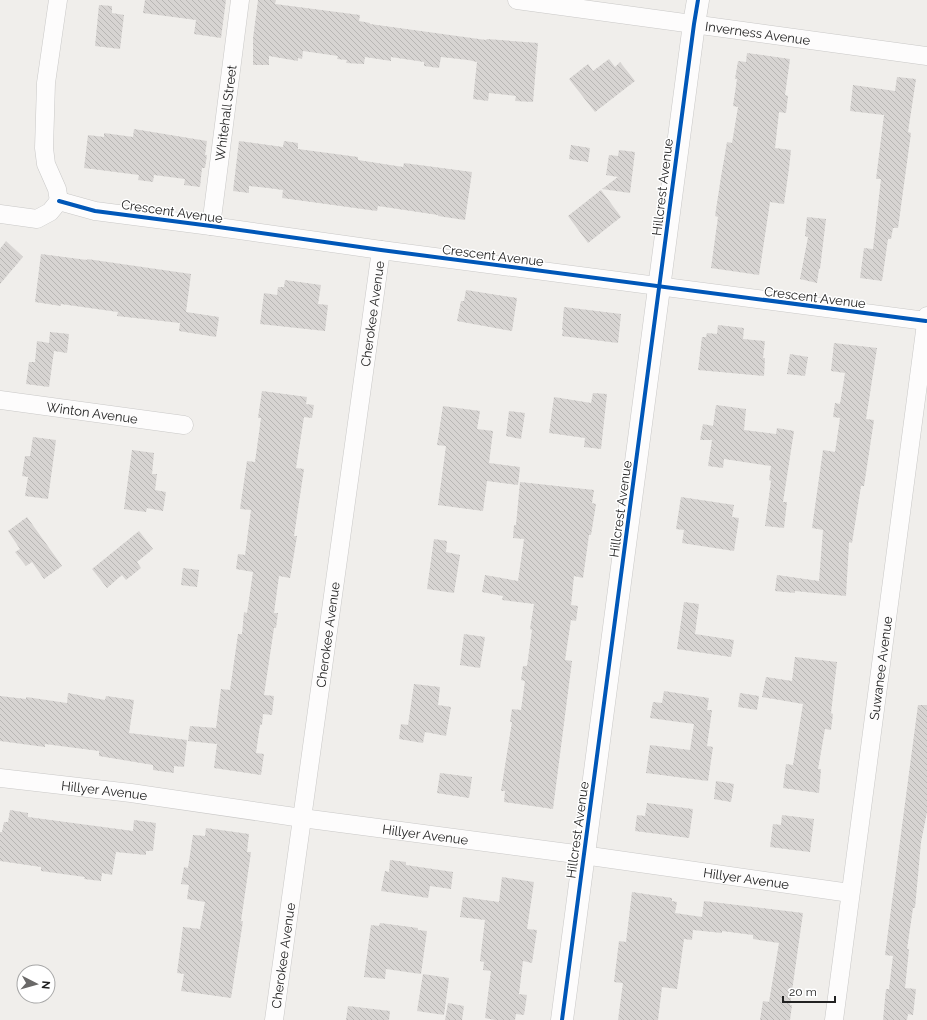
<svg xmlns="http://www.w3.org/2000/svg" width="927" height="1020" viewBox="0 0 927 1020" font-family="Raleway,sans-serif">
  <defs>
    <pattern id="building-back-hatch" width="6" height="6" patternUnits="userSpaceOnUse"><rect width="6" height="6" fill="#d7d4d2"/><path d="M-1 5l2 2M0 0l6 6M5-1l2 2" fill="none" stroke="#b8b6b4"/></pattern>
  </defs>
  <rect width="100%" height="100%" fill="#f0eeeb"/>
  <!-- building -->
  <g fill="url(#building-back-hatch)">
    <polygon points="145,0 226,0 221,38 194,34 196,20 143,13"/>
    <polygon points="258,0 276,0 275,4 360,15 359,21 370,23 370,24 486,40 487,39 538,43 533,102 515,101 516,96 489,93 488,101 473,99 477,62 468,60 441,57 439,68 424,66 424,62 391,57 391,61 365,57 364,64 346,63 347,60 337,59 338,56 303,51 302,59 298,58 298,61 269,56 269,65 253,65 253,38"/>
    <polygon points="99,5 112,6 112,13 124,15 120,49 95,46"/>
    <polygon points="747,53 790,59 785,95 788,96 786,113 779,112 775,148 791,150 789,168 784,204 770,202 759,275 711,268 718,217 715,216 721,177 727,142 732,143 738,107 733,106 737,79 735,79 738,61 746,62"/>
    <polygon points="609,59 615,67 620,62 635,81 595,112 569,79 588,64 593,71"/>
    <polygon points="897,77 916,79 908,132 911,133 898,228 893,228 891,239 888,239 882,281 860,278 864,248 873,249 881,179 876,179 884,115 850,111 853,85 895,91"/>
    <polygon points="134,129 207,141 205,155 207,155 205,168 202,168 200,187 184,185 185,179 154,175 153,182 138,180 139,175 84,168 88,135 104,137 104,133 133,137"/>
    <polygon points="239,141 283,147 284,141 298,143 298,149 358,157 358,160 403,167 404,163 472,172 465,220 438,216 438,215 378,206 377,211 282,198 283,190 268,188 249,186 249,193 233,191"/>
    <polygon points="571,145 590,148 588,162 569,159"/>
    <polygon points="619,150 635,152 630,193 602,189 618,177 606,175 609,155 618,156"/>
    <polygon points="601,190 621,217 588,243 568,216"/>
    <polygon points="807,217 826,219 820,269 819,269 817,283 800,279 808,237 805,236"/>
    <polygon points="6,241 23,257 0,284 0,249"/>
    <polygon points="41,254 87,260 87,259 191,274 186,312 219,317 216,337 179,331 180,323 117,316 118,312 61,304 61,306 35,302"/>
    <polygon points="285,280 321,285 318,304 328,305 325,331 260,324 264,293 277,295 278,287 284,287"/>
    <polygon points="466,290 517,298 512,331 457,321 461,301 464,301"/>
    <polygon points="564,307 621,314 618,343 562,336 563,330 562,330"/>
    <polygon points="718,325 744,328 743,339 765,341 763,358 765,358 764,376 698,370 702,337 706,337 707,333 717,334"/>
    <polygon points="50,332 69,334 67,353 54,351 49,387 26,384 29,362 35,362 37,341 49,343"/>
    <polygon points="834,343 877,348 866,419 874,420 864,486 861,486 852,543 849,542 846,596 795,591 795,593 775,591 777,575 819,581 823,530 812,528 823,450 835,452 840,418 833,417 835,403 840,404 845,373 831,371"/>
    <polygon points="790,354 808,357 805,376 787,374"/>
    <polygon points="262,391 307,397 306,404 314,405 312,418 304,417 296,468 304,469 294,536 297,536 290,578 279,576 274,613 278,613 276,628 274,628 264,695 274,696 272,715 263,714 262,725 260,725 256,753 264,754 261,775 214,768 217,744 188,741 190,726 216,728 221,689 230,690 238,634 242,634 244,612 247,613 253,572 236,569 238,554 245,555 251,510 240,509 247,461 255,462 261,418 258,418"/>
    <polygon points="593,393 607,394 601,449 584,447 585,438 549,433 554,397 591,403"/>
    <polygon points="716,405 746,409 744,430 776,434 777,428 794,431 783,502 787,502 784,528 765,526 771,481 769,480 771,466 724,459 723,468 708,466 712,440 700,440 703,424 713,426"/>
    <polygon points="443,406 480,411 477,429 493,431 489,463 520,467 518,485 487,481 483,511 438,505 446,446 437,445"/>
    <polygon points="509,411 525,413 521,439 506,436"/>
    <polygon points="33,437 56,440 48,499 25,496 28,477 22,476 25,456 30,456"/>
    <polygon points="132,450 154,453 152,474 157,474 155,490 166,492 163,511 147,508 146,512 124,509"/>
    <polygon points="520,482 594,490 592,503 596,504 591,535 589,535 583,578 574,576 571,605 578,606 576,621 571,620 565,660 572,661 553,809 504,802 505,791 501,791 512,722 510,722 512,709 521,710 525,681 521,680 523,666 527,666 532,630 530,629 534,604 502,600 503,596 482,592 485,575 518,581 524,539 513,538 514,525 516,525"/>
    <polygon points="681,497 734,505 732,517 739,518 734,551 682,543 684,530 676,529"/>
    <polygon points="27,517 62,566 44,579 32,562 26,566 15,552 20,549 8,531"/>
    <polygon points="139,531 153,549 137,562 141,568 126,580 122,575 107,588 92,569"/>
    <polygon points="434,539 447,541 446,552 460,555 454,593 427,589"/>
    <polygon points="183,568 199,570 197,587 181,585"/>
    <polygon points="684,602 699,604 695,634 734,640 731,657 677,649"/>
    <polygon points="464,634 485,637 480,668 460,665"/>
    <polygon points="795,657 837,662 831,713 833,714 831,730 825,729 818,769 821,769 819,793 783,788 786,764 793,765 803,704 762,697 766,677 792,681"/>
    <polygon points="414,684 440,687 438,705 451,707 446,736 425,732 423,743 399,739 401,724 408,725"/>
    <polygon points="664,691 709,698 707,710 712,710 707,746 713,747 708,781 646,773 650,745 690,750 694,724 650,718 653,702 662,703"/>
    <polygon points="68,693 105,700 106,696 134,700 129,733 187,740 184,767 174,766 174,773 153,770 153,765 99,756 99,751 45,744 45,747 0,741 0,696 26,699 26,697 67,703"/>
    <polygon points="740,693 759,696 757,710 738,707"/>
    <polygon points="918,705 927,705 927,812 921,842 915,908 913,908 907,949 909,949 905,988 916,989 913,1015 908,1014 907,1020 883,1020 886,989 889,989 893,956 885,955"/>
    <polygon points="440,773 472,777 469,798 437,793"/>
    <polygon points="716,781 734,784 731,802 714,799"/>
    <polygon points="647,803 693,809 689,838 635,831 637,815 645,816"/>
    <polygon points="10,810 28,813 28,817 133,831 134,820 156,823 153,851 146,851 146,855 116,852 112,875 102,873 101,881 84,879 85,877 41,871 41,867 0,861 0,832 2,832 4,822 8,822"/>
    <polygon points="782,815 814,819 810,852 770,847 773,824 781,825"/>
    <polygon points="206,828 249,834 247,852 251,852 241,921 243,921 231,998 181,991 184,974 177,973 183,927 200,929 205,902 187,899 189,885 181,884 184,867 188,868 193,835 205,836"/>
    <polygon points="390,860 406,862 406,865 453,872 451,889 430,886 428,898 381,891 385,871 389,872"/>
    <polygon points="502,877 534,882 527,929 537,930 532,963 523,961 519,994 527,995 524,1015 516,1014 515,1020 495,1020 485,1018 491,971 483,970 484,962 480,961 485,920 460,917 463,897 499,902"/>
    <polygon points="632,892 672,898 672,901 677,902 675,913 702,917 704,901 803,913 790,1005 792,1005 790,1020 760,1020 763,1001 769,1002 779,943 753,939 753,935 722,931 722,933 693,930 692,940 684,939 677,989 662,987 658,1020 618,1020 623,983 614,982 619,941 626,942"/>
    <polygon points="380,923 418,928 418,930 427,931 421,974 386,969 385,979 364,977 371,925 379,926"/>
    <polygon points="423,974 449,978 444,1015 417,1011"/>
    <polygon points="448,1003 464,1006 462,1020 445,1020"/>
    <polygon points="348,1006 390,1011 389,1020 346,1020"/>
  </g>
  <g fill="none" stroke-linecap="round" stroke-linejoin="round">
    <!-- minor casing -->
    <g stroke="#c9c8c7" stroke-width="19">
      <g id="minor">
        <polyline points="58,0 46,83 44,148 46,164 57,189 59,201"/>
        <path id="s1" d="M517,0L927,56"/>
        <polyline points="59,201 95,211 211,226 381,250 926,321"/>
        <polyline points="0,214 37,219 50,212 59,201"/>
        <path id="s2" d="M211,226L240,0"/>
        <path id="s3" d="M0,400L184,425"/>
        <path id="s4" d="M0,778L131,793L302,818L583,855L850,893"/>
        <path id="s5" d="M274,1020L381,250"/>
        <path id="s6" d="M834,1020L927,316"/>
      </g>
    </g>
    <!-- tertiary casing -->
    <g stroke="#c9c8c7" stroke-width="23">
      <polyline id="tertiary" points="562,1020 694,24 698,0"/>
    </g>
    <!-- minor -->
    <use href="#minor" stroke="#fdfcfc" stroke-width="18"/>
    <!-- tertiary -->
    <use href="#tertiary" stroke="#fdfcfc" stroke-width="22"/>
    <!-- cycleway casing -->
    <g stroke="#fff" stroke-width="6">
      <g id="cycleway">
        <polyline points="59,201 95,211 211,226 381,250 926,321"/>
        <polyline points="562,1020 694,24 698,0"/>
      </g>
    </g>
    <!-- cycleway -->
    <use href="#cycleway" stroke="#0057b8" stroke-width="4"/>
  </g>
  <g text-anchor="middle" stroke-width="3" stroke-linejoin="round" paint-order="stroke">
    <!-- street labels -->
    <g font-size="13" fill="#222" stroke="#fff">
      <text dy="5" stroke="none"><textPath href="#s1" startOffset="243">Inverness Avenue</textPath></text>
      <text dy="5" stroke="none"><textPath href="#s2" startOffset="114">Whitehall Street</textPath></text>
      <text transform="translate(662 187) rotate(-83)" y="5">Hillcrest Avenue</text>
      <text transform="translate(172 211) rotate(8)" y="5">Crescent Avenue</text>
      <text transform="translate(493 255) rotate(7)" y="5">Crescent Avenue</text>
      <text transform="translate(815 297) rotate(7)" y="5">Crescent Avenue</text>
      <text dy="5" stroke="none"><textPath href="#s5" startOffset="713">Cherokee Avenue</textPath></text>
      <text dy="5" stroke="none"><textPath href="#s3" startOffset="93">Winton Avenue</textPath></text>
      <text transform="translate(620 509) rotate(-82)" y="5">Hillcrest Avenue</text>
      <text dy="5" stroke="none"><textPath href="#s5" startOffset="389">Cherokee Avenue</textPath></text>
      <text dy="5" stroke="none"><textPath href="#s6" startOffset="355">Suwanee Avenue</textPath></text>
      <text dy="5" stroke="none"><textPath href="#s4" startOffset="105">Hillyer Avenue</textPath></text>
      <text transform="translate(577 830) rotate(-82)" y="5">Hillcrest Avenue</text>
      <text dy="5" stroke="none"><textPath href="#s4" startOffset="429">Hillyer Avenue</textPath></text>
      <text dy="5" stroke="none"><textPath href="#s4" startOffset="753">Hillyer Avenue</textPath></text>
      <text dy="5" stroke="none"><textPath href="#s5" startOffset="65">Cherokee Avenue</textPath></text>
    </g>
  </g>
  <!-- north arrow -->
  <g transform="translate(36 984) rotate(96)"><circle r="19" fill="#ffffff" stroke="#a7a7a7"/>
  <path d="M0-3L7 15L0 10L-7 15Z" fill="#6a6968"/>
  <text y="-6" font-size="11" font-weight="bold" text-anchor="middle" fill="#222222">N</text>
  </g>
  <!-- scale -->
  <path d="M783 996v6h52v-6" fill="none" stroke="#222222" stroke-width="2"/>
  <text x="789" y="996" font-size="12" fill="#222222" stroke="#ffffff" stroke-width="3" paint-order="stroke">20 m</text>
</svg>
